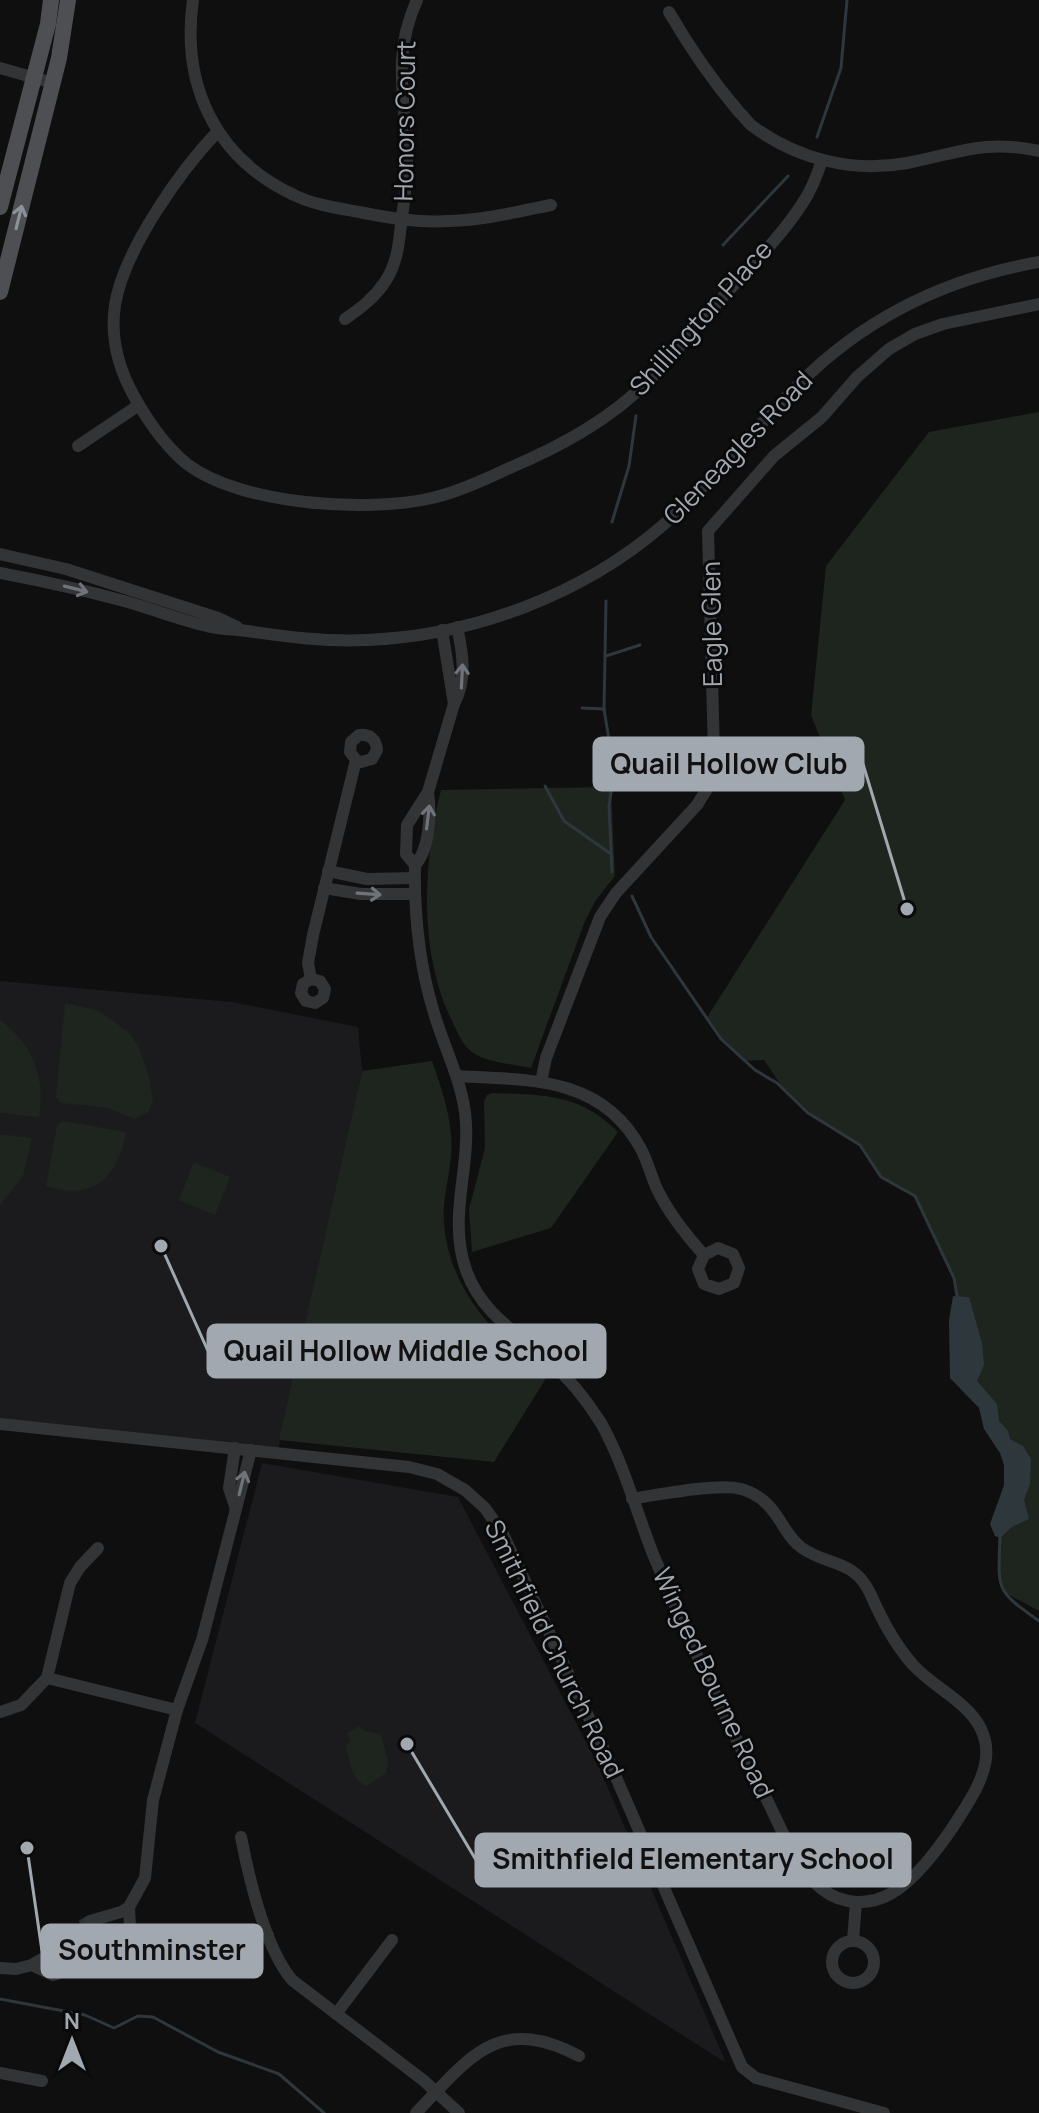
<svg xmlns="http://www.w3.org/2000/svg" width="1039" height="2113" viewBox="0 0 1039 2113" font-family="Manrope,sans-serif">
  <rect width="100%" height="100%" fill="#0f0f10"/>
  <!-- built -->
  <g fill="#1b1b1d">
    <polygon points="0,981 232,1002 358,1027 362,1071 278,1450 0,1421"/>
    <polygon points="262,1463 458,1497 598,1765 726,2063 195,1723"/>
  </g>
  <!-- green -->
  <g fill="#1e241e">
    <path d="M1039,412V1611L1002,1591C997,1568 1003,1546 994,1524L1015,1474L980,1397L955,1375L957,1287L932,1228L915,1197L881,1177L860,1145L808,1113L787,1094L764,1060L743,1061L721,1039L706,1019L845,800L811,715L826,566L929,432Z"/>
    <path d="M611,787L615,876L596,900L585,921L531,1068C513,1064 487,1063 472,1052C462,1045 457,1031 452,1021C418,951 423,864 441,790Z"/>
    <polygon points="65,1003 96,1010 108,1017 130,1034 138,1046 149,1076 153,1102 148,1112 134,1119 108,1108 61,1103 56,1097"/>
    <path d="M0,1020C32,1043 46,1078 39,1117L0,1113Z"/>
    <path d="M432,1061C443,1092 454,1124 451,1157C449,1179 442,1201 444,1224C450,1291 495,1338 548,1375L494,1462L279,1440L362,1071Z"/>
    <path d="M492,1093C543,1095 579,1093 618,1132L551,1228L472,1252L469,1209L485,1148L484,1101L487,1095Z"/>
    <path d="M63,1121L126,1132C118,1179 92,1201 46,1186L57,1125Z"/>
    <polygon points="0,1134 32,1138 23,1176 0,1205"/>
    <polygon points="194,1162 230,1177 215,1215 179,1200"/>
    <path d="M359,1726L365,1731L381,1734L388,1761L386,1773L367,1786C351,1780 350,1761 346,1747L350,1741L347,1733Z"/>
  </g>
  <!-- water -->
  <polygon fill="#2e373b" points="953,1296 969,1297 982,1343 984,1365 977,1381 997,1404 999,1421 1008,1431 1010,1439 1023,1446 1031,1459 1030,1484 1024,1500 1029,1519 1012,1527 1000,1538 995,1536 990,1524 1004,1485 1004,1465 1000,1453 984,1429 979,1408 950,1378 949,1320"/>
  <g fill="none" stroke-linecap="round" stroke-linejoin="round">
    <!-- stream -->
    <g stroke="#2e373b" stroke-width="3">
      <polyline points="817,137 841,68 847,0"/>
      <polyline points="723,245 788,176"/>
      <polyline points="612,522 629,466 636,416"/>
      <polyline points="606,601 604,709 614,771 609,806 612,872"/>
      <polyline points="606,656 640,645"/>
      <polyline points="582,708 604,709"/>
      <polyline points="612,757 626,750 647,746"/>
      <polyline points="545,786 564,821 611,854"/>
      <polyline points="632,896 651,937 721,1039 755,1070 777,1083 808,1113 860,1145 881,1177 915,1196 954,1278 957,1296"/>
      <path d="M1000,1538C998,1590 995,1590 1039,1621"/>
      <polyline points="0,1999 85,2015 114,2028 138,2016 153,2017 218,2052 279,2074 324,2113"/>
    </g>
    <!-- minor-tunnel -->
    <polyline stroke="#2c2e30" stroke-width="12" stroke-dasharray="12 6" stroke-linecap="butt" points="66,1935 90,1921"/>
    <!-- minor -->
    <g stroke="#323436" stroke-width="12">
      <path d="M193,0C181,85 215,158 294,195C314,205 337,208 359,212C389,218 418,223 449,221C484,220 517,212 551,205"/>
      <path d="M669,12C691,50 711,79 739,112C744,116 747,122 751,125C796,159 852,173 907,163C959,153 984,139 1039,151"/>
      <polyline points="0,68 53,83"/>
      <path d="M218,131C180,171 124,250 115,305C110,338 119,370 135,398C148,421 166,447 187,464C241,505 367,513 432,498C458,492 482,481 505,470C559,447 611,420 652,377C673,356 692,332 712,309C740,277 779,240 802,204C811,191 817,176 822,160"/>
      <path d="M345,319C361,308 374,298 385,282C397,264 399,244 401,224C404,203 407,183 407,163C407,103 390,59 417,0"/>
      <polyline points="78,446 139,405"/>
      <polyline points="0,554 66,569 218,618 237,627"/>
      <path d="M0,573C42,581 83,590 124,601C153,609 182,621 211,627C223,630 235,629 247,631C287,637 327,642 367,640C472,636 582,595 662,526C712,483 753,430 800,383C866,317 948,278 1039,262"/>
      <path d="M442,630L454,704C467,680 463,653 457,627"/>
      <path d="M428,792C431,813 430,849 415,865L406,854L407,825L428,792L454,704"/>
      <path d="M415,865C414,916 419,964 434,1013C444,1047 460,1077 465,1112C472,1167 447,1215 466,1270C481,1312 514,1331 547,1359C568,1377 586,1399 601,1423C624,1464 636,1511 653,1554C688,1638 726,1721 768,1802C781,1828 798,1872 822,1889C842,1905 870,1906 892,1893C917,1879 945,1840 960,1816C984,1779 1003,1743 964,1707C948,1692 929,1682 913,1665C894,1643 882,1620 870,1593C854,1559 827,1566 802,1548C786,1537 781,1517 767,1504C744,1481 717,1487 688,1490C669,1493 651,1495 632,1499"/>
      <polyline points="328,871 367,879 414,878"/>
      <polyline points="324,888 361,894 414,894"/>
      <path d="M311,979L303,984L301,993L306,1001L315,1003L323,998L325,989L320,981L311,979L308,963L313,935L356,760L361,762L372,759L377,750C376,739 370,734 359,735L351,742L350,752L356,760"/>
      <path d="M457,1076C529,1080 602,1076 641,1149C648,1162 651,1176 657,1189C669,1214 686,1235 704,1255L698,1269L704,1284L719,1289L734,1283L739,1268L733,1254L718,1248L704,1255"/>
      <polyline points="541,1082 546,1058 600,917 616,893 697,805 710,784 714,753 708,531 774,456 822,417 857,377 889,349 915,334 943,324 1039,304"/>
      <polyline points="0,1424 409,1467 437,1474 465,1490 485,1508 503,1534 605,1752 742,2067 756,2078 884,2113"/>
      <polyline points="235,1448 229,1488 236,1509 251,1450"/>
      <polyline points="47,1678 70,1583 80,1567 98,1548"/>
      <polyline points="0,1712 21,1705 47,1678 177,1710"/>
      <path d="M241,1837C249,1878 265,1948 292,1980L423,2080L459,2113"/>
      <polyline points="129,1907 145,1878 153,1800 177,1710 202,1640 236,1509"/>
      <polyline points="66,1935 47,1956 32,1965 53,1975 57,1974 130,1927 129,1907 121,1912 90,1921"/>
      <polyline points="853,1941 856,1902"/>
      <circle cx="853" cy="1962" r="21"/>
      <polyline points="219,1952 268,1935"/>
      <polyline points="0,1968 16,1969 32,1965"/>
      <polyline points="336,2014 392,1940"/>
      <polyline points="0,2073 42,2081"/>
      <path d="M416,2113C469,2058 498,2013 579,2056"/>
    </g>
    <!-- major -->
    <g stroke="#4d4f53" stroke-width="16">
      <polyline points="0,207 48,24 51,0"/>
      <polyline points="0,292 59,58 68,0"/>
    </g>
  </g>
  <!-- one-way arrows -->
  <defs><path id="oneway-shaft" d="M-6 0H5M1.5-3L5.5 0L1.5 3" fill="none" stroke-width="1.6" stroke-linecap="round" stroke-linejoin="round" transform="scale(2)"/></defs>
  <use stroke="#8d9298" href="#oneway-shaft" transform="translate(19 217) rotate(-76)"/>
  <g stroke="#707479">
    <use href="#oneway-shaft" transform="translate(76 589) rotate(14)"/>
    <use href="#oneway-shaft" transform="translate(462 676) rotate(-87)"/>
    <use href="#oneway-shaft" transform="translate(428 817) rotate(-83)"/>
    <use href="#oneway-shaft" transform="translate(369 894) rotate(4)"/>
    <use href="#oneway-shaft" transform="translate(242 1483) rotate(-76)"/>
  </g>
  <g text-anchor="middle" stroke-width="6" stroke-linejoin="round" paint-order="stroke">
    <!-- street labels -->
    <g font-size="26" fill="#a2a8af" stroke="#0a0a0b">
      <text transform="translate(405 121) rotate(-89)" y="9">Honors Court</text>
      <text transform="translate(701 318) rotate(-48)" y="9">Shillington Place</text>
      <text transform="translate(738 448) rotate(-46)" y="9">Gleneagles Road</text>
      <text transform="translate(712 624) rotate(-91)" y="9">Eagle Glen</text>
      <text transform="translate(554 1649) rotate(64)" y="9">Smithfield Church Road</text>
      <text transform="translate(713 1683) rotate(65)" y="9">Winged Bourne Road</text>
    </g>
  </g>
  <!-- callouts -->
  <path fill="none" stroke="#a2a8af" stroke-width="3" d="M907 909L863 764M161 1246L208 1351M407 1744L476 1860M27 1848L42 1951"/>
  <g fill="#a2a8af" stroke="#0a0a0b" stroke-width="3">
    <circle cx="907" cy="909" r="8"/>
    <circle cx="161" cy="1246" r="8"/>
    <circle cx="407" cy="1744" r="8"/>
    <circle cx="27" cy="1848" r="8"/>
  </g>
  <g fill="#a2a8af" stroke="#a2a8af" stroke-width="3">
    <rect x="594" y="738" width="269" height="52" rx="8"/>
    <rect x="208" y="1325" width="397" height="52" rx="8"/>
    <rect x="476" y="1834" width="434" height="52" rx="8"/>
    <rect x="42" y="1925" width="220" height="52" rx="8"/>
  </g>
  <g font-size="28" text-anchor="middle" font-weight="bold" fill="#111">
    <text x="729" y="774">Quail Hollow Club</text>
    <text x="406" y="1361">Quail Hollow Middle School</text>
    <text x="693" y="1869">Smithfield Elementary School</text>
    <text x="152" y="1960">Southminster</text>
  </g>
  <!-- north arrow -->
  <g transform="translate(72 2041)" stroke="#0a0a0b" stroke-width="6" paint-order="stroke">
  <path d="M0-6L14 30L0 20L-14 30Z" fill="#a2a8af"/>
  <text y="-12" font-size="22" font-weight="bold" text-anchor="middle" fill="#a2a8af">N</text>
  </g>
</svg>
